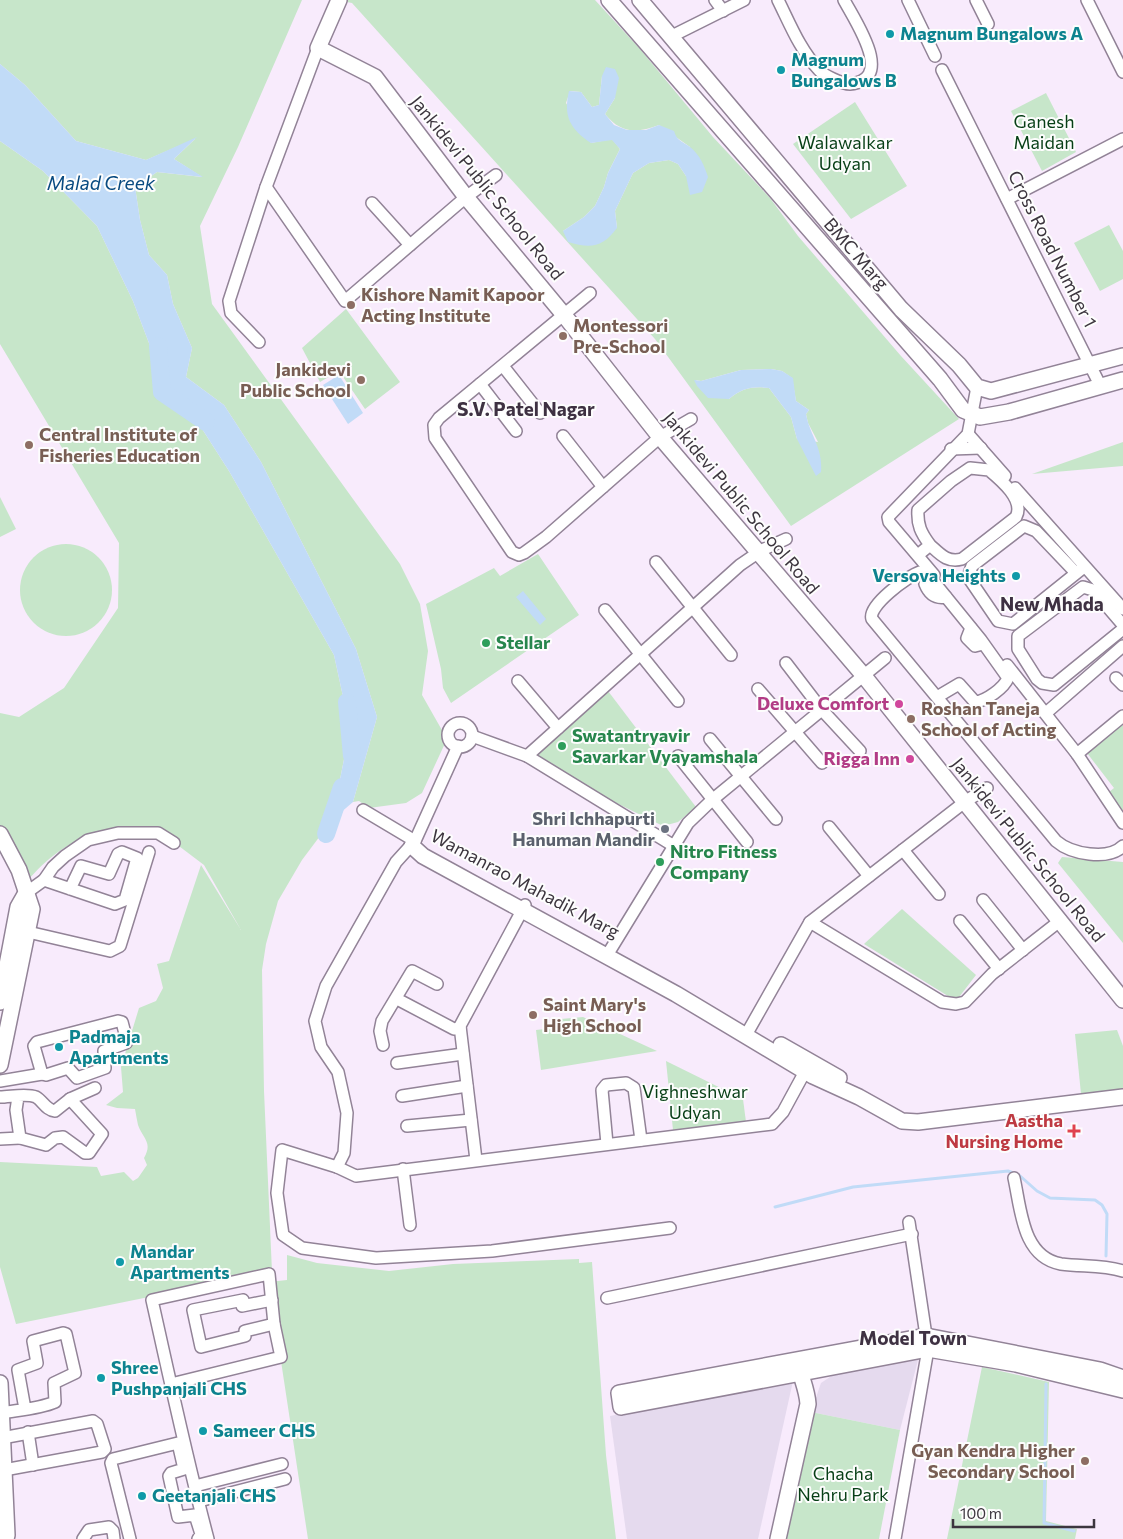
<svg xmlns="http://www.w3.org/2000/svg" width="1123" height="1539" viewBox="0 0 1123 1539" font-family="Commissioner,sans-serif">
  <rect width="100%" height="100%" fill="#f8ebfc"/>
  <!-- commercial -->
  <g fill="#e5daee">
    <polygon points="918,1360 900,1430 811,1412 821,1383 836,1373"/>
    <polygon points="793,1381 758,1539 627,1539 610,1416"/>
  </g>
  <!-- green -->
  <g fill="#c7e6ca" fill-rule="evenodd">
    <polygon points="0,0 302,0 238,147 200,226 212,304 400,564 420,604 428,651 422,695 447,739 422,793 406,803 369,808 359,801 353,802 377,717 356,649 261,462 224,405 186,377 192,348 173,304 167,275 149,255 140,220 135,187 157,172 202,177 174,159 195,139 146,160 76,141 25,85 0,64"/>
    <path d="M336,0H595L640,49L713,137L770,198L798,236L901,356L959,419L791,526L655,339L352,3ZM602,76L615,98L605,114C621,134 637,133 659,125L690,147L686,176L678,164L669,160L649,163L633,173L615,211L617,228L563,231L584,217L595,206L604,187L608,173L620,149L612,139L591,143L566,103L570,91L581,92L592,107L599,105ZM771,369L782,371L792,378L796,401L809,410L806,414L808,423L818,442L797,439L791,417L769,388C753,386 742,388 729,399L695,380L701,381L741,370Z"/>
    <polygon points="1046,93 1076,152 1042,171 1011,111"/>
    <polygon points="855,102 907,186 851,219 793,144"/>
    <path d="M0,141L43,171L97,226L133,301L163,380L197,421L229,471L334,655L350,729L332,820L302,860L278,901L266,944L262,970L264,1091L272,1272L16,1324L0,1267V1162L97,1167L101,1176L124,1172L133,1181L138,1178L147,1165L144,1158C153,1142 143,1139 138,1125C137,1120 136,1115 135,1109L117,1108L106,1105L123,1092L121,1067L139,1008L156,1001L163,988L157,964L169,961L201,865L241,930L204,865L159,831C138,833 113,831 92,836C64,843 42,863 24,885L0,839V713L19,717L64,688L118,608L119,543L0,344Z"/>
    <polygon points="1109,225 1123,251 1123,279 1100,291 1074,243"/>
    <polygon points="346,309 400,382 365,409 339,371 320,382 302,348"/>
    <polygon points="1123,442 1123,466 1032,474"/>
    <polygon points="0,497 16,529 0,537"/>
    <circle cx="66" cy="590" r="46"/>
    <polygon points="538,554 579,615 451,703 443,688 441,669 426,604 494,568 500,576"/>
    <polygon points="608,691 696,807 678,822 663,826 590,790 537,755"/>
    <polygon points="1122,724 1123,726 1123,821 1104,796 1114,788 1087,753"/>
    <polygon points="1062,857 1123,862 1123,943 1058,863"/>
    <polygon points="902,909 976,975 956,1001 864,944"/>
    <polygon points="583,1017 657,1051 541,1070 536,1030 561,1027 561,1019"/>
    <polygon points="1117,1030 1123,1046 1123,1089 1081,1094 1075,1034"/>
    <polygon points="666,1061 743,1099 746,1122 673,1130"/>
    <polygon points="287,1255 317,1263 389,1271 453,1264 579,1259 579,1263 592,1262 606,1455 616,1539 308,1539 269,1282 287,1280"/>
    <polygon points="982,1367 1049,1382 1046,1521 1077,1529 1075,1539 947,1539"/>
    <polygon points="811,1412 900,1430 879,1539 783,1539"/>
  </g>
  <!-- water -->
  <g fill="#c1dbf7">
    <polygon points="0,64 25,85 76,141 146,160 197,137 174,159 203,177 157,172 135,187 140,220 149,255 167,275 173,304 192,348 186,377 224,405 261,462 356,649 377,717 353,802 332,820 350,729 334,655 229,471 197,421 163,380 133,301 97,226 43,171 0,141"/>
    <path d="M606,67L615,69L619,78L615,98L605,114L614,125L627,130H646L659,125L674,131C677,141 682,141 690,147C700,155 704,165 708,177L702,192L690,195L686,176L678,164L669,160L649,163L633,173L615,211L617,228C603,247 591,249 568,242L563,231L584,217L595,206L604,187L608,173L620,149L612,140L591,143C570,129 563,116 569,91L581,92L592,107L599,105L602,76Z"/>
    <path d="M771,369L782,371L793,378L796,401L809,410L806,414C810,436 823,447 821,472L816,476L797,439L791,417L769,388C753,386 742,388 729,399L708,398L697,386L694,380L701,381L741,370Z"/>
    <polygon points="339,375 363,413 348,424 323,385"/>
    <polygon points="523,591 546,619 540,625 516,597"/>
  </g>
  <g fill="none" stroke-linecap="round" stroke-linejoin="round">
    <!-- stream -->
    <g stroke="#c1dbf7" stroke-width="3">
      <polyline points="775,1207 853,1187 1008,1171 1019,1175 1037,1191 1050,1198 1095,1200 1102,1205 1107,1214 1106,1256"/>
      <polyline points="1046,1384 1044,1523 1074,1531"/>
    </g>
    <!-- river -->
    <g stroke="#c1dbf7" stroke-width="18">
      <polyline points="158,346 162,392 206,422"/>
      <polyline points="347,702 352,756"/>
      <polyline points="326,834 342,787"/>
    </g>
    <!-- street casing -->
    <g stroke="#928397" stroke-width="14">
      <g id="street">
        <polyline points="715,0 723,11"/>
        <path d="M778,0C790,24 800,50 819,70C823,75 842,84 850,84C896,80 855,21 844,0"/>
        <polyline points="908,0 935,56"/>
        <polyline points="976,0 988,24"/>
        <polyline points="1087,0 1123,72"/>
        <polyline points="670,37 744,0"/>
        <polyline points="942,70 1101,387"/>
        <polyline points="266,187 345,301 466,197 496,175"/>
        <polyline points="1007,199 1123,139"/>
        <polyline points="372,203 410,245"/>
        <polyline points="590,293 439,418 434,425 435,438 512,552 519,555 524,553 546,537 660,437 691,419"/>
        <polyline points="259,342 231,313 229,301 266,187 318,48"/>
        <polyline points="503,366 540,413"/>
        <polyline points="480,384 516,431"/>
        <polyline points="968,434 1005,476"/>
        <polyline points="563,436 603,487"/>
        <polyline points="951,449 981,448"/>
        <polyline points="1015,488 1123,609"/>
        <path d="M918,555L930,545C921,533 917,525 918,510L951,481L970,468L989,470C1001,480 1025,500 1016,517L962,559C947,563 940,554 930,545"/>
        <polyline points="656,562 731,655"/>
        <polyline points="1076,573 1036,531 1024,526 972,566 968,577 998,621 1013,624 1084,567"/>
        <polyline points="934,575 889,522 888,517 968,434 977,387"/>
        <path d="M929,576L925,584C929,594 935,599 946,597"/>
        <polyline points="605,610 678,701"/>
        <polyline points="1123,625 1093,590 1083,587 1018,636 1018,649 1037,679 1042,683 1054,685 1123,629"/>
        <polyline points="971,628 967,638 975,646 983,644"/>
        <polyline points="786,663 822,710 860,751"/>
        <polyline points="1007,665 1077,754 1123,823"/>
        <polyline points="1116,678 1123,685"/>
        <polyline points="518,681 558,728"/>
        <polyline points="758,689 822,763"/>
        <path d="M937,697L959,684L975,702C986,701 1004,688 1008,678L981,640L929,576L920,572C908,576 867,606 872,619L1056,841C1071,854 1108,861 1123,846"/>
        <polyline points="1046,713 1123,646"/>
        <circle cx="460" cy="735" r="12"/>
        <polyline points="472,736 527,756 674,846"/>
        <polyline points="710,739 776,819"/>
        <polyline points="1077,754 1123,716"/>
        <polyline points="527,756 740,565 762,550 786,539"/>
        <polyline points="678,756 747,842"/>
        <polyline points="363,810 415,841"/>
        <polyline points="829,827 869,876"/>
        <polyline points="903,850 939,894"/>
        <polyline points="44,880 115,904 125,900 137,858 122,852 118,854 109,874 81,866 70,889"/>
        <polyline points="26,893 44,880 53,867 65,856 88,840 118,833 158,833 174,843"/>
        <polyline points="983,900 1023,950"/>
        <polyline points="960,921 999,969"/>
        <polyline points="810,922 942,1002 956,1004 965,1002 992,974 1061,920"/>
        <polyline points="28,932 110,951 120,946 149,852"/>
        <polyline points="606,957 688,823 712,800 885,658"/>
        <polyline points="397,999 454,1029 460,1028"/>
        <polygon points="118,1021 122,1022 127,1041 126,1043 104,1051 105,1068 77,1078 68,1068 46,1075 42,1074 34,1046 37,1042"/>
        <polyline points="746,1035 810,922 966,801 987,788"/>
        <polyline points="383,1045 380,1031 382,1021 412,971 437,984"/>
        <polyline points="397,1063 463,1054"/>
        <polyline points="0,1081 42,1074"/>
        <polyline points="402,1096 467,1086"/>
        <path d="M0,1097C10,1097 26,1093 36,1097C43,1101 46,1110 55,1111L70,1099L102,1134L89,1153H85L63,1137L55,1138L46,1145L20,1138L16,1110L18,1097"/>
        <polyline points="70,1099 95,1088"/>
        <polyline points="407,1126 471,1120"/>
        <polyline points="0,1139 20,1138"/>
        <polyline points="607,1144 602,1090 606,1085 626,1083 634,1088 641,1140"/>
        <polyline points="476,1160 460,1026 525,905"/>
        <polyline points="337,1167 344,1153 347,1113 338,1072 321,1047 315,1021 326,986 396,862 415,841 458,746"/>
        <polyline points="403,1169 410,1225"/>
        <path d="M1014,1178C1021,1209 1022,1257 1061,1264C1082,1267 1102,1264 1123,1271"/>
        <polyline points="670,1228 492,1251 376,1258 302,1248 283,1235 277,1193 282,1150 337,1167 356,1176 772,1124 783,1112 808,1066"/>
        <polyline points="607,1298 912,1234"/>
        <polyline points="272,1300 242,1306 243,1300 193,1310 201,1347 245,1336 245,1331 274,1324"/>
        <path d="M171,1384L281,1357L274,1324L269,1274L152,1300C170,1380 187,1460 208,1539"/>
        <path d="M1,1413C18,1410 39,1409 55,1402L54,1383L75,1373L66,1334L63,1333L33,1341L37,1363L18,1370L25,1409"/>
        <polyline points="28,1432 33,1465"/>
        <polyline points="2,1438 93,1421 97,1424 105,1449 102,1452 4,1470"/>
        <polyline points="195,1486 282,1464"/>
        <polyline points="199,1501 285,1479"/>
        <polyline points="83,1539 89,1530 109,1527 113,1531 114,1539"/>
        <polyline points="130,1539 111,1463 113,1459 178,1443 184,1469 171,1473 169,1476 178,1517 195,1515 201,1534 198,1539"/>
        <polyline points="895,1539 928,1349 909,1222"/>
      </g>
    </g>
    <!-- secondary casing -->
    <g stroke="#928397" stroke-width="18">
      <g id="secondary">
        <polyline points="339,0 318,48 375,77 466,197 564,315 660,437 864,676 1123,1000"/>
        <polyline points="609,0 940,379 963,410 980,417 1009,412 1123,380"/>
        <polyline points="640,0 901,309 959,365 977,387 991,391 1123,356"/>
        <polyline points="0,834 19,870 32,909 0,1065"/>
        <polyline points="412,846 423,856 676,994 813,1076 859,1097 902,1121 918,1122 1123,1097"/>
        <polyline points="0,1002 18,907 26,893"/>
        <polyline points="781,1045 839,1078"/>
        <polyline points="1123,1378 1100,1370 926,1336 619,1393 621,1407 928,1349 1016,1364 1123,1390"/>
        <polyline points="0,1383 7,1535 6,1539"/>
        <path d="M778,1539L808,1404C807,1389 801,1378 798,1363"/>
      </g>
    </g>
    <!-- street -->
    <use href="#street" stroke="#fff" stroke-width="11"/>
    <!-- secondary -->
    <use href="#secondary" stroke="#fff" stroke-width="15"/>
  </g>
  <!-- markers -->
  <g fill="#0f9aa8" stroke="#fdfdfd" stroke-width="2">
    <circle cx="890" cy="34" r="5"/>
    <circle cx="781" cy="70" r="5"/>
    <circle cx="1016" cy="576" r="5"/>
    <circle cx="59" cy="1047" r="5"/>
    <circle cx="120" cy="1262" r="5"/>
    <circle cx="101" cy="1378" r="5"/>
    <circle cx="203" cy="1431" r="5"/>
    <circle cx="142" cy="1496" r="5"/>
  </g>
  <g fill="#8d6e63" stroke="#fdfdfd" stroke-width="2">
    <circle cx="351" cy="305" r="5"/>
    <circle cx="563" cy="336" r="5"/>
    <circle cx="361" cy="380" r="5"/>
    <circle cx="29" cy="445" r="5"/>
    <circle cx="911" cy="719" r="5"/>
    <circle cx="533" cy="1015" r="5"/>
    <circle cx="1085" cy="1461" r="5"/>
  </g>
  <g fill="#2e9e5b" stroke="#fdfdfd" stroke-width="2">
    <circle cx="486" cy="643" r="5"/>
    <circle cx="562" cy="746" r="5"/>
    <circle cx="660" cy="862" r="5"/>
  </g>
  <g fill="#d1479c" stroke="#fdfdfd" stroke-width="2">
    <circle cx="899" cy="704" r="5"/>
    <circle cx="910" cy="759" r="5"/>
  </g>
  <circle fill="#6b7280" stroke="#fdfdfd" stroke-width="2" cx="665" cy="829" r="5"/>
  <path fill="#e0444e" stroke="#fdfdfd" stroke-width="2" d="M1071.5 1123.5h5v5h5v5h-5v5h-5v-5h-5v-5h5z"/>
  <g text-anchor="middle" stroke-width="4" stroke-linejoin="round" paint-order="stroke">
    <!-- culture labels -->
    <g font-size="18" font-weight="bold" fill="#0d838f" stroke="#fdfdfd" text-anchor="start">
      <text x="900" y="40">Magnum Bungalows A</text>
      <text x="791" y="66">Magnum<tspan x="791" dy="21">Bungalows B</tspan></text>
      <text x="1006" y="582" text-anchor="end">Versova Heights</text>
      <text x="69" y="1043">Padmaja<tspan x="69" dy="21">Apartments</tspan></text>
      <text x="130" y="1258">Mandar<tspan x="130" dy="21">Apartments</tspan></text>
      <text x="111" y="1374">Shree<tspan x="111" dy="21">Pushpanjali CHS</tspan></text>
      <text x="213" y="1437">Sameer CHS</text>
      <text x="152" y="1502">Geetanjali CHS</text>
    </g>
    <!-- park labels -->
    <g font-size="18" fill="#073f16" stroke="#fdfdfd">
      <text x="1044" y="128">Ganesh<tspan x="1044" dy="21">Maidan</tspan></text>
      <text x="845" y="149">Walawalkar<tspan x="845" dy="21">Udyan</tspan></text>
      <text x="695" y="1098">Vighneshwar<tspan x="695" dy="21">Udyan</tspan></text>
      <text x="843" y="1480">Chacha<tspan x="843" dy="21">Nehru Park</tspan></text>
    </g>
    <!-- street labels -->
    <g font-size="18" fill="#3c353e" stroke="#fdfdfd">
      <text transform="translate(487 188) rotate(51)" y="6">Jankidevi Public School Road</text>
      <text transform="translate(1052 249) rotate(63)" y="6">Cross Road Number 1</text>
      <text transform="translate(856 254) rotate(49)" y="6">BMC Marg</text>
      <text transform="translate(741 503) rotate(50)" y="6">Jankidevi Public School Road</text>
      <text transform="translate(1028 850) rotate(51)" y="6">Jankidevi Public School Road</text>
      <text transform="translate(525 884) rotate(28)" y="6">Wamanrao Mahadik Marg</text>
    </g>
    <!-- education labels -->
    <g font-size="18" font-weight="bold" fill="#785e54" stroke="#fdfdfd" text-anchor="start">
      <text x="361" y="301">Kishore Namit Kapoor<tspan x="361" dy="21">Acting Institute</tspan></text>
      <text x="573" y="332">Montessori<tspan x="573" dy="21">Pre-School</tspan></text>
      <text x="351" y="376" text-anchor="end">Jankidevi<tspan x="351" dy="21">Public School</tspan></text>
      <text x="39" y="441">Central Institute of<tspan x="39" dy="21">Fisheries Education</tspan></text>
      <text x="921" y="715">Roshan Taneja<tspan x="921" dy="21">School of Acting</tspan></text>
      <text x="543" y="1011">Saint Mary's<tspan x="543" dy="21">High School</tspan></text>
      <text x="1075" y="1457" text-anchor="end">Gyan Kendra Higher<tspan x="1075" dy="21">Secondary School</tspan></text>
    </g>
    <!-- leisure labels -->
    <g font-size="18" font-weight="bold" fill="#27864d" stroke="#fdfdfd" text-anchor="start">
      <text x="496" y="649">Stellar</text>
      <text x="572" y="742">Swatantryavir<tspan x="572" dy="21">Savarkar Vyayamshala</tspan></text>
      <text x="670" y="858">Nitro Fitness<tspan x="670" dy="21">Company</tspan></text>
    </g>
    <!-- hotel labels -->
    <g font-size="18" font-weight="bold" fill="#b23c85" stroke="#fdfdfd" text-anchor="end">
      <text x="889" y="710">Deluxe Comfort</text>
      <text x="900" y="765">Rigga Inn</text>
    </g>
    <!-- worship labels -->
    <g font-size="18" font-weight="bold" fill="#5b616d" stroke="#fdfdfd" text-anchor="end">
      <text x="655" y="825">Shri Ichhapurti<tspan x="655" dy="21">Hanuman Mandir</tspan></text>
    </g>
    <!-- health labels -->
    <g font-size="18" font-weight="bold" fill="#be3a42" stroke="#fdfdfd" text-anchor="end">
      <text x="1063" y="1127">Aastha<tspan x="1063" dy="21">Nursing Home</tspan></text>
    </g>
    <!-- water labels -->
    <g font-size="19" font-style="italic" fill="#084a80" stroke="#fdfdfd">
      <text x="101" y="190">Malad Creek</text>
    </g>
    <!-- neighbourhood labels -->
    <g font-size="19" font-weight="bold" fill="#3e3142" stroke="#fdfdfd">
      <text x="526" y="416">S.V. Patel Nagar</text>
      <text x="1052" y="611">New Mhada</text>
      <text x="913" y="1345">Model Town</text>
    </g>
  </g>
  <!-- scale -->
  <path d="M953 1519v8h141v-8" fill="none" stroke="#3c353e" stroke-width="2.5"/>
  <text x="960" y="1519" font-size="15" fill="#3c353e" stroke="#fdfdfd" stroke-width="4" paint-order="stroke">100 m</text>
</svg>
